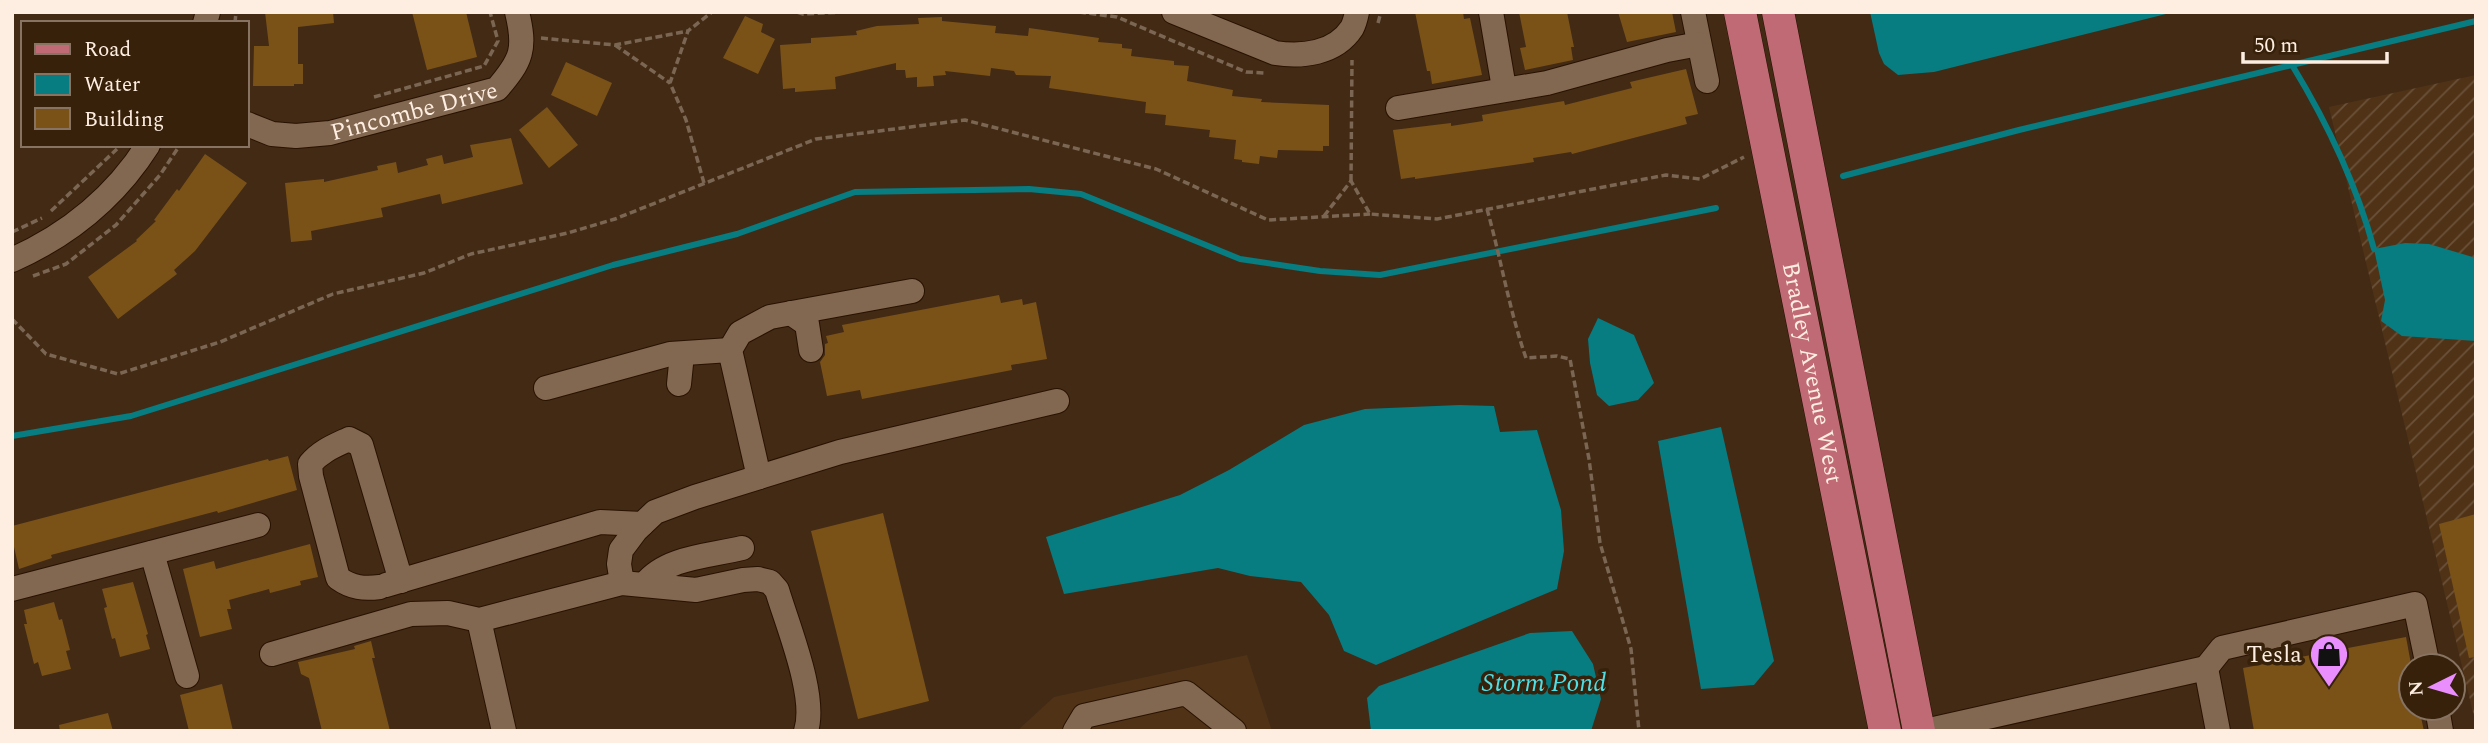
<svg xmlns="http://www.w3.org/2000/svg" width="2488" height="743" viewBox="0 0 2488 743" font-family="Spectral,serif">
  <defs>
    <pattern id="industrial-furrows" width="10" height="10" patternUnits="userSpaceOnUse" patternTransform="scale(1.75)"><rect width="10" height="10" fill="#503317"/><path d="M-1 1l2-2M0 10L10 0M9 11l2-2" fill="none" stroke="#6a5138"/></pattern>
  </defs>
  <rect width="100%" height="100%" fill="#422a15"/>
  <!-- built -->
  <polygon fill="#503317" points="1247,655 1272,731 1017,731 1054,697"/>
  <!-- industrial -->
  <polygon fill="url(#industrial-furrows)" points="2476,75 2476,725 2329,107"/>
  <!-- water -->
  <g fill="#077c81">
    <polygon points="1870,12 2174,12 1934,72 1898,75 1884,64 1879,53"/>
    <polygon points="2405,243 2429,244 2476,258 2476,341 2402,336 2381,321 2385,300 2374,249"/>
    <polygon points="1598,318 1634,335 1654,383 1638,400 1609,406 1597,395 1590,363 1588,339"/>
    <polygon points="1459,405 1494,406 1500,432 1537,430 1561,510 1564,551 1557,589 1376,665 1344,651 1329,615 1301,582 1250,576 1218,568 1064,594 1046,537 1180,495 1229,470 1304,425 1365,409"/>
    <polygon points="1721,427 1774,661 1754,685 1701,689 1658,441"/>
    <polygon points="1572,631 1593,664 1601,699 1591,731 1371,731 1367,698 1379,686 1530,633"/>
  </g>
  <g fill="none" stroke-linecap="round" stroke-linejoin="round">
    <!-- stream -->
    <g stroke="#077c81" stroke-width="6">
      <path d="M2292,65C2328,124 2356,183 2374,249"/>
      <polyline points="1843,176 2019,130 2476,21"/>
      <polyline points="12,436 131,416 613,265 737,234 855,192 1029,189 1081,194 1240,259 1320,271 1380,275 1716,208"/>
    </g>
  </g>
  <!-- building -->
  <g fill="#7a5218">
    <polygon points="265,12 333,12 334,23 298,27 298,64 303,64 303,84 294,84 294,86 253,86 254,46 269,46"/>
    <polygon points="412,12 466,12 477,57 427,70"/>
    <polygon points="1415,12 1463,12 1464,19 1470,18 1482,75 1432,84 1430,71 1427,71"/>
    <polygon points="1519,12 1567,12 1574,47 1571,47 1573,60 1525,70 1520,48 1526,47"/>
    <polygon points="1618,12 1672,12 1676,32 1627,42"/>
    <polygon points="745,16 763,24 761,32 775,39 758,74 723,58"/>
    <polygon points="942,17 942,21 996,26 995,33 1028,36 1029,28 1099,38 1098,42 1122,44 1122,48 1132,49 1131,56 1174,61 1174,65 1189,66 1187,81 1233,90 1232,96 1262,99 1261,102 1329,105 1329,146 1323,146 1323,151 1278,150 1277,158 1260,156 1259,164 1242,162 1242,160 1234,159 1236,140 1209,137 1210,130 1165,125 1166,115 1145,113 1146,102 1049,88 1051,76 1016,75 1014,71 991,68 990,76 945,71 946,75 933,76 934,86 917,87 917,77 906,78 905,70 896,70 896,63 835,77 836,89 795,92 795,88 783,89 780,45 811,43 811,38 857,35 856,31 877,26 919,24 918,18"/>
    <polygon points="566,62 612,83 597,116 551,95"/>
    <polygon points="1686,69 1698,114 1685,117 1687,124 1572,154 1571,152 1533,158 1534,162 1415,179 1415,177 1401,179 1393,130 1451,123 1451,126 1483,121 1482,115 1564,101 1565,105 1632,88 1630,82"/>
    <polygon points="547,107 578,145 549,168 519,130"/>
    <polygon points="511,138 523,184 442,204 440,194 381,208 383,217 311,231 312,240 291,242 285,183 324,179 324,182 378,170 377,166 396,162 398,173 428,165 426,159 442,155 444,164 473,157 470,145"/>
    <polygon points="205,154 247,183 195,251 174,270 177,274 118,319 88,277 137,241 136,240 156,221 154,220 177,189 179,191"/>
    <polygon points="999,295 1001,303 1022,299 1023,305 1036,302 1047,359 1011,365 1012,370 862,399 860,390 827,396 820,362 825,355 825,344 828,343 826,336 844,332 842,325"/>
    <polygon points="288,456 297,490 218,513 217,511 51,555 52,558 19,569 12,538 12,526 268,459 269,461"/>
    <polygon points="883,513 929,701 858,719 811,531"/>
    <polygon points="2476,514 2476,657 2469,658 2439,524"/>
    <polygon points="310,544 318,577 300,581 301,585 270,593 269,589 229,600 231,609 227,609 232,629 200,637 183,569 214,561 216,569"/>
    <polygon points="133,582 148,634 146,635 150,649 120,657 115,638 112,639 104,608 107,607 102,589"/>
    <polygon points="54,602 59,620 62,619 70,650 66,651 71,669 42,676 38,662 34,664 24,624 27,624 24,610"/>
    <polygon points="2406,637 2411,664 2411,708 2419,708 2424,731 2254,731 2243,668"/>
    <polygon points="371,641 375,658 372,658 390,731 322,731 309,678 301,674 298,662 355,649 354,646"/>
    <polygon points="222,684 233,731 189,731 180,695"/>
    <polygon points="108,713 113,731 60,731 59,725"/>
  </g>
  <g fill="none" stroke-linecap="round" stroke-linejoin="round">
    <!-- minor casing -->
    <g stroke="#281200" stroke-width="26">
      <g id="minor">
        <path d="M1174,12L1275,53C1302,57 1335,54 1352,28C1354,24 1356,17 1357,12"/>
        <polyline points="1491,12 1504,88"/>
        <polyline points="1693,12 1707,81"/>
        <polyline points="205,23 208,12"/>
        <polyline points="1398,108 1547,83 1667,50 1699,44"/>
        <path id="s1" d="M247,124L272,134L296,136L330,133L497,89C522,60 526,49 517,12"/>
        <path d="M12,260C68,235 115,197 148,145"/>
        <polyline points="791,313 807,324 811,350"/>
        <polyline points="679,384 682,354"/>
        <polyline points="546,388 670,354 730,350"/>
        <polyline points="759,477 730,350 740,333 770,317 912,291"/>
        <polyline points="152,553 187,676"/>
        <polyline points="622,583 619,564 621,550 636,530 655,512 695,497 840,452 1057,401"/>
        <path d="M645,584C666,557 710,556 742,548"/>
        <polyline points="386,585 600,522 642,524"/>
        <path d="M380,587C364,589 352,588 338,578L311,476L310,464C321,451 334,446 349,439L361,445L401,581"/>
        <polyline points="12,589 258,525"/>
        <polyline points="479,620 504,731"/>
        <path d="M272,654L411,614L448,613L479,620L622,583L696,590L743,580L758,579L770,582L777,590C788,627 817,696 806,731"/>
        <polyline points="2206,668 2222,648 2415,604 2428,666"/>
        <polyline points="2437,708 2441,731"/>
        <polyline points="1075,731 1084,716 1186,693 1234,731"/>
        <polyline points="1925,731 2206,668 2218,731"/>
      </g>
    </g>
    <!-- major casing -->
    <g stroke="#281200" stroke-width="33">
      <g id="major">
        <path id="s2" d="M1740,12L1885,731"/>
        <polyline points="1778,12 1919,731"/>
      </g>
    </g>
    <!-- path -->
    <g stroke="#7b6653" stroke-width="3.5" stroke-dasharray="7 3.5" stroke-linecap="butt">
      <polyline points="797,12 803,14 845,12"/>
      <polyline points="1079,12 1117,17 1246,72 1265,73"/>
      <polyline points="235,23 236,12"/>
      <polyline points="1378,23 1381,12"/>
      <polyline points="541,38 615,45 688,31"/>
      <polyline points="615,45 670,83"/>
      <polyline points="374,97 484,66 498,41 490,12"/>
      <polyline points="1351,181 1352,60"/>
      <polyline points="704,183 686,120 670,83 688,31 712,12"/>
      <path d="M1487,209C1501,259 1509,309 1526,358L1557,356L1570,359L1589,459L1600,543L1631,649L1639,731"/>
      <polyline points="51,211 117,149"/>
      <polyline points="1324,216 1351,181 1370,214 1437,219 1666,175 1700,179 1744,157"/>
      <polyline points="12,232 42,218"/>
      <polyline points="33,276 66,264 116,225 160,175 180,145"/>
      <polyline points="12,319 46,354 118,374 220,342 333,294 424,273 471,254 568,233 615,219 816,139 965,120 1156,169 1268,220 1370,214"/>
    </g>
    <!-- minor -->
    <use href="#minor" stroke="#836851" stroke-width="24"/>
    <!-- major -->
    <use href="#major" stroke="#c06a76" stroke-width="32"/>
  </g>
  <!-- icons -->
  <defs>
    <g id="shop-pin" transform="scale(2.0125)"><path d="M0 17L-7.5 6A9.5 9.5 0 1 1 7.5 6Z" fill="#ea8dfd" stroke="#37210b"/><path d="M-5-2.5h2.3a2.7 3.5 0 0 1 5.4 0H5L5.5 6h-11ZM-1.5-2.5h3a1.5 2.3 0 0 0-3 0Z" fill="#111"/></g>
  </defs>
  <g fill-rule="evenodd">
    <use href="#shop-pin" x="2329" y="654"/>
  </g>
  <g text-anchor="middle" stroke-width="7" stroke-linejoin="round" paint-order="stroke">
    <!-- street labels -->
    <g font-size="24" fill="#feeee1" stroke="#37210b">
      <text dy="8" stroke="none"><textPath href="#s1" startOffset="172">Pincombe Drive</textPath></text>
      <text dy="8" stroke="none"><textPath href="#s2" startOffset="368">Bradley Avenue West</textPath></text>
    </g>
    <!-- poi labels -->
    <g font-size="24" fill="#feeee1" stroke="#37210b" text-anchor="end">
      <text x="2302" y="662">Tesla</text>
    </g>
    <!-- water labels -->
    <g font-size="26" font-style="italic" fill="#50dee5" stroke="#37210b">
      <text x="1544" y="691">Storm Pond</text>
    </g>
  </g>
  <!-- border -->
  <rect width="2488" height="743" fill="none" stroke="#feeee1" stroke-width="28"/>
  <!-- legend -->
  <rect x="21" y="21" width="228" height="126" fill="#37210b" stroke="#877361" stroke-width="2"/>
  <rect x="35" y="44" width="35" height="10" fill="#c06a76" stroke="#877361" stroke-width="2"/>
  <text x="84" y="56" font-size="21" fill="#feeee1">Road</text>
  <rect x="35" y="74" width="35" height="21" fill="#077c81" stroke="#877361" stroke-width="2"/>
  <text x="84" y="91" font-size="21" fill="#feeee1">Water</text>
  <rect x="35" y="108" width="35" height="21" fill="#7a5218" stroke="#877361" stroke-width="2"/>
  <text x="84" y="126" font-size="21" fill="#feeee1">Building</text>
  <!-- north arrow -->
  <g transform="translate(2432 687) rotate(265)"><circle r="33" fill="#37210b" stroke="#877361" stroke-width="2"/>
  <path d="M0-5L12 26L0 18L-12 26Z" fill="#ea8dfd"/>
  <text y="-10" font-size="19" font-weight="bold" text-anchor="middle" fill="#feeee1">N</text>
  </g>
  <!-- scale -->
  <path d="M2243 52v10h144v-10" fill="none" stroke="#feeee1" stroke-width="3.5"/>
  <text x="2254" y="52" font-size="21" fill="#feeee1" stroke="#37210b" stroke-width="5" paint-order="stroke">50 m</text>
</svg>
